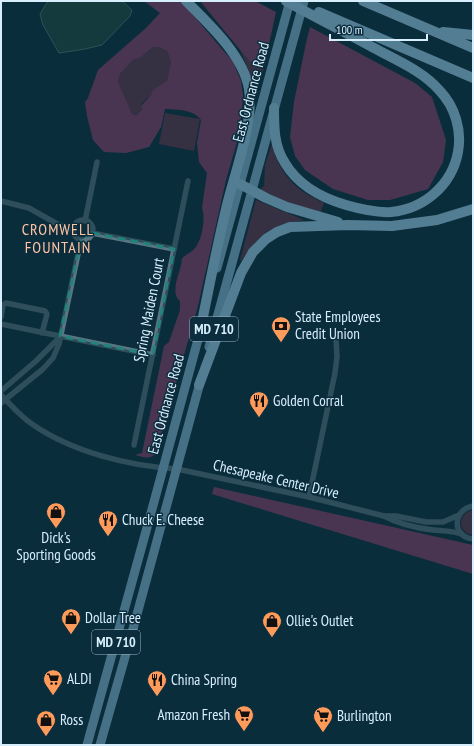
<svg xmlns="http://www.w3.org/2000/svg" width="474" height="746" viewBox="0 0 474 746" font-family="'PT Sans Narrow',sans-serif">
  <rect width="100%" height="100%" fill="#0b2d3d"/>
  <!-- green -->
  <g fill="#6b334d">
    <polygon points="153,47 159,47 167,51 171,62 167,81 143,102 141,105 142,109 135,115 132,114 123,97 118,81 120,74 133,60 141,57"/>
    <polygon points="240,50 250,62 264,67 253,107 249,71"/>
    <polygon points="165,113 200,119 194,151 159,144"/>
    <path d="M272,144C276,162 286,180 302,191C309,196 317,199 324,203L320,214L257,191L261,189L264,186L265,165Z"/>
    <path d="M256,200L304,220C298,222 292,221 286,223C266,229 252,244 241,261L240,260Z"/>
    <path d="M473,510V535C457,533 457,513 473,510Z"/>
  </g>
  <!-- forest -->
  <g fill="#963f6a" fill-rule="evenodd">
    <path d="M144,1H181L233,62L241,81L243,95L242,112L237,142L226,180L198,306L156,453C151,460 142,457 135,455L142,453L164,346L169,342L180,310V301C170,293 179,275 181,265C182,263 181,261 182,259C184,255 191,253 194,249C202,242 206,217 202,208L207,173L199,162L197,143L201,120C193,109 178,110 165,109L161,127L149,147L126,153L104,152L93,140L87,116L85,102L88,98L98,70L146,28L160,13ZM153,47H159L167,51L171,62L167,81L153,90L151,95L141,106L142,109L136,115L132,114L121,89L118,81L120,74L133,60L141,57Z"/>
    <polygon points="200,1 255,1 276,12 264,67 250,62"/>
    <polygon points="310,27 415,83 432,97 446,140 443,162 428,189 390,200 368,200 333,189 305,170 295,156 290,137 294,102 306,43"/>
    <polygon points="214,487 473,545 473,574 212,494"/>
  </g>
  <!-- water -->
  <polygon fill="#224a3e" stroke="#587c77" points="48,1 122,1 132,10 130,16 102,45 85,49 59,53 43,25 40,14"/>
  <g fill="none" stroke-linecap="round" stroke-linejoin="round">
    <!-- street -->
    <g stroke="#5c7583" stroke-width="5.5">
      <polyline points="1,201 29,208 59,225 73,229"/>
      <circle cx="83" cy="230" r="10"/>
      <polyline points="85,221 97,162"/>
      <polyline points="92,233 174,249"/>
      <polyline points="1,317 3,305 6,303 45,311 47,314 42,333"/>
      <polyline points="1,324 153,355"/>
      <polyline points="1,391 36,361 60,337"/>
      <path d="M1,395C11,405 20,416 32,424C72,452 129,466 177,469L309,497L384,516C399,524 416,528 433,530C443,531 452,531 462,534"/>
      <polyline points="1,403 43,369 53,358 59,344 81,240"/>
      <polyline points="134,445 188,181"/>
      <polyline points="309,497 335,373 337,356 336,340"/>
      <path d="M473,506C452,510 452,537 473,539"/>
      <polyline points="384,516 396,516 426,522 443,522 459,515"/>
    </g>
    <!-- primary -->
    <g stroke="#8dc2de" stroke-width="9">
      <polyline points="217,268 290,1"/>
      <polyline points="209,347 304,1"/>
      <polyline points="87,745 151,513 203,321"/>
      <polyline points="100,745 133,629 201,379"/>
    </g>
    <!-- highway -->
    <g stroke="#acdefa" stroke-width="10">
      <path d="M186,1C209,24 243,55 249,89C254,122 235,172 227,205C217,246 209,287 201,327"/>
      <polyline points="363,1 473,48"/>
      <polyline points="319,12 473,78"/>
      <polyline points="443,32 473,35"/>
      <path d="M274,108C274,128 274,146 285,163C298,185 322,198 346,205C360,209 376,213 391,212C424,209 452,185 458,152C462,130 455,107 440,91C423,71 396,60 374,48C345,32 315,17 286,1"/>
      <polyline points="240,184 266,198 287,207 338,222"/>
      <polyline points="199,385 241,273 253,252 266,239 277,232 290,227 348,225 392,226 437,220 473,209"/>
    </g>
  </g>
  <!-- marked area -->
  <path d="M0 0H474V746H0ZM92,233L174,249L153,355L60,336L81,240Z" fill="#0b2d3d" fill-opacity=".55" fill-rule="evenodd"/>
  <path fill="none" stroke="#23827c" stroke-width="3" stroke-dasharray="8 5" stroke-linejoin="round" d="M92,233L174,249L153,355L60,336L81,240Z"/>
  <!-- icons -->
  <defs>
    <g id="bank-pin" transform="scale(1)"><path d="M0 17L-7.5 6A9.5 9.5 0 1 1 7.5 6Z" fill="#ff9b5a" stroke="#0b2d3d"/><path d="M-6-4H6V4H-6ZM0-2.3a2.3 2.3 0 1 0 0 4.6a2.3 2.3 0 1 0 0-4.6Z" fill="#111"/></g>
    <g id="restaurant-pin" transform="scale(1)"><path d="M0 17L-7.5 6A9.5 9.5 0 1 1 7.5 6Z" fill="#ff9b5a" stroke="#0b2d3d"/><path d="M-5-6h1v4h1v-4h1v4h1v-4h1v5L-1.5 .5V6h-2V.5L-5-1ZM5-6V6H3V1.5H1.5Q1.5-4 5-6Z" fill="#111"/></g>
    <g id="shop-pin" transform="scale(1)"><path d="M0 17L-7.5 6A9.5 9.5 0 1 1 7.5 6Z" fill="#ff9b5a" stroke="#0b2d3d"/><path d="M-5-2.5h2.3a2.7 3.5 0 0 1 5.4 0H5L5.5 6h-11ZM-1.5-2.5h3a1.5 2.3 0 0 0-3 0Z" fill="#111"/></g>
    <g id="supermarket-pin" transform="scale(1)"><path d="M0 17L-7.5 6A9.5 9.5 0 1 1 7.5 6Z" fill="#ff9b5a" stroke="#0b2d3d"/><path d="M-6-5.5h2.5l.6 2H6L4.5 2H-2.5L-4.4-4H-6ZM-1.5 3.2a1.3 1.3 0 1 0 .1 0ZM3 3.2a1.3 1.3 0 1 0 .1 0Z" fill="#111"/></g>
  </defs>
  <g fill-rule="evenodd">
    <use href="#bank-pin" x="281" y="326"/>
    <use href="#restaurant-pin" x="259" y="401"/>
    <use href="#shop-pin" x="56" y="512"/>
    <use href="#restaurant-pin" x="108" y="520"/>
    <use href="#shop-pin" x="71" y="618"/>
    <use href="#shop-pin" x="272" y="621"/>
    <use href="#supermarket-pin" x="53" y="679"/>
    <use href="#restaurant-pin" x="157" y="680"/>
    <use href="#supermarket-pin" x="244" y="715"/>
    <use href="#supermarket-pin" x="323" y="716"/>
    <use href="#shop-pin" x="46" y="720"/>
  </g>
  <g text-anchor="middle" stroke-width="3" stroke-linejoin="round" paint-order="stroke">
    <!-- shield labels -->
    <g fill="#0b2d3d" stroke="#9ab5c3" stroke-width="1">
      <rect x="190" y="317" width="48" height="24" rx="3"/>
      <rect x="92" y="630" width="48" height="24" rx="3"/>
    </g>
    <g font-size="14" font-weight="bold" fill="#d7effd">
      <text x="214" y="334">MD 710</text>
      <text x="116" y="647">MD 710</text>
    </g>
    <!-- street labels -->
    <g font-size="15" fill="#d7effd" stroke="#0b2d3d">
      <text transform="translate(251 92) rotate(-75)" y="5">East Ordnance Road</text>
      <text transform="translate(149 310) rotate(-79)" y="5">Spring Maiden Court</text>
      <text transform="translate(166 404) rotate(-75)" y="5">East Ordnance Road</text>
      <text transform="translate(276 479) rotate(13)" y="5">Chesapeake Center Drive</text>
    </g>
    <!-- poi labels -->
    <g font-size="15" fill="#d7effd" stroke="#0b2d3d" text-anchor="start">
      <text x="295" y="322">State Employees<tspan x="295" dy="17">Credit Union</tspan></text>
      <text x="273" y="406">Golden Corral</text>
      <text x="122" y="525">Chuck E. Cheese</text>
      <text x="56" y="543" text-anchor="middle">Dick's<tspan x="56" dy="17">Sporting Goods</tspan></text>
      <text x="85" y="623">Dollar Tree</text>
      <text x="286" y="626">Ollie's Outlet</text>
      <text x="67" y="684">ALDI</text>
      <text x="171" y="685">China Spring</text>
      <text x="230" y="720" text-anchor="end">Amazon Fresh</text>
      <text x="337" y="721">Burlington</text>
      <text x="60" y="725">Ross</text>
    </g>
    <!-- neighbourhood labels -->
    <g font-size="16" letter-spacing="1" fill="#ffc5a3" stroke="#0b2d3d">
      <text x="58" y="235">CROMWELL<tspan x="58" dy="18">FOUNTAIN</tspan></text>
    </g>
  </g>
  <!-- border -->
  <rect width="474" height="746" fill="none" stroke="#d7effd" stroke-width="4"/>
  <!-- scale -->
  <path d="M330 34v6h97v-6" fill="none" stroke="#d7effd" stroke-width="2"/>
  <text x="336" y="34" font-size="12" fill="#d7effd" stroke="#0b2d3d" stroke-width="3" paint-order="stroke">100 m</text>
</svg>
